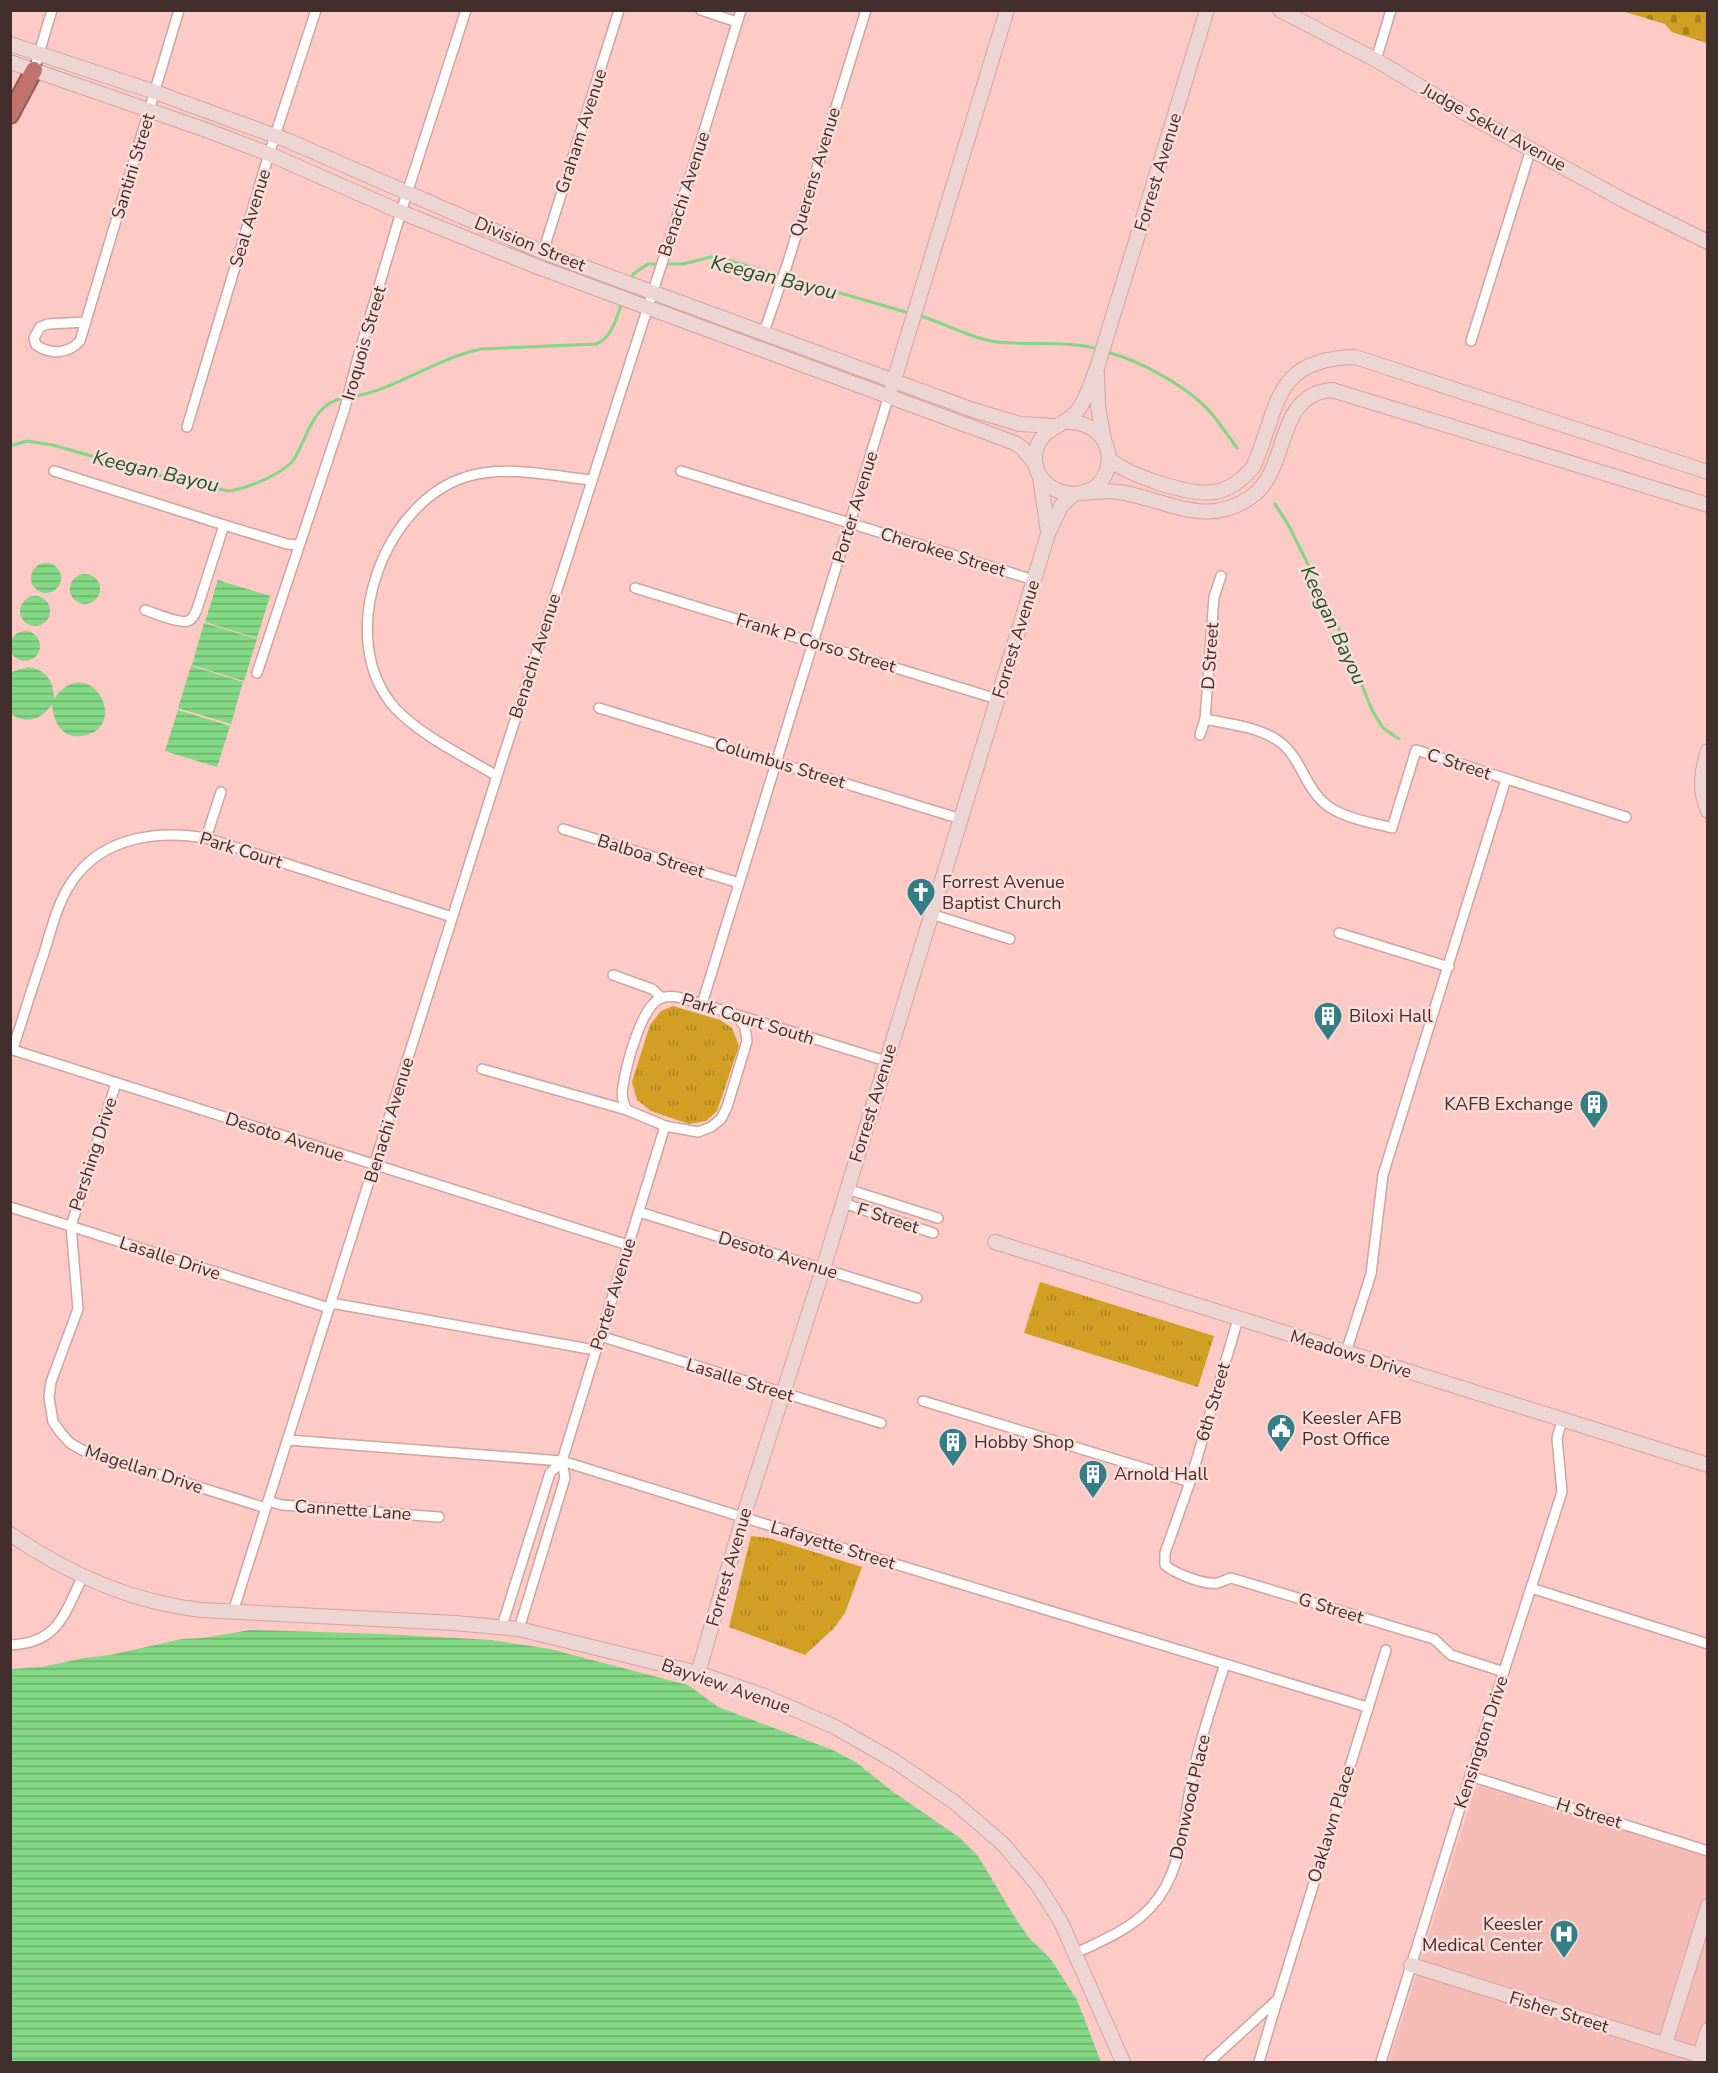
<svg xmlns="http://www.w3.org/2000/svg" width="1718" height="2073" viewBox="0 0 1718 2073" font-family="'Nunito Sans',sans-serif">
  <defs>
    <pattern id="cemetery-stones" width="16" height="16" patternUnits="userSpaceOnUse" patternTransform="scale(1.5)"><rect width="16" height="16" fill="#d09f24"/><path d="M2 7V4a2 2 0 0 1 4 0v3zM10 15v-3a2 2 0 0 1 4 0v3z" fill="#aa8220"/></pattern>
    <pattern id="park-tufts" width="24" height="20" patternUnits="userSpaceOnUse" patternTransform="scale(1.5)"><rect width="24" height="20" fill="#d09f24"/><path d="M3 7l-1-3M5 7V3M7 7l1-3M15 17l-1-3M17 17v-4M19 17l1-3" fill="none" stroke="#aa8220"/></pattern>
    <pattern id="water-rules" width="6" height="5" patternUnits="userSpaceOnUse" patternTransform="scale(1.5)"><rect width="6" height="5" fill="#83d885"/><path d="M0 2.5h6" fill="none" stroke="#6db06d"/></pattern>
  </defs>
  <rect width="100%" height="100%" fill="#fdcac5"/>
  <!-- built -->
  <polygon fill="#f5bbb5" points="1479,1786 1707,1857 1707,2062 1389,2062 1474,1792"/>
  <!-- cemetery -->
  <polygon fill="url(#cemetery-stones)" points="1622,11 1707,11 1707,43 1672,32 1665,24"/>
  <!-- park -->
  <g fill="url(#park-tufts)">
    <polygon points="673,1006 720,1020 732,1028 739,1046 717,1111 706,1121 689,1124 651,1111 637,1100 632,1082 650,1025 661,1011"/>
    <polygon points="1040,1282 1214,1336 1198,1387 1024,1333"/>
    <polygon points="751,1536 769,1538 862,1567 845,1613 833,1629 805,1655 729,1627"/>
  </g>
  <!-- water -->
  <g fill="url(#water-rules)">
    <circle cx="46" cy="578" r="15"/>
    <circle cx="85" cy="589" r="15"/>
    <polygon points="218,580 270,596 257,638 205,622"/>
    <circle cx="35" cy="611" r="15"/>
    <polygon points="204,623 257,639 244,681 192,665"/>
    <circle cx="25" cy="646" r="15"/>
    <polygon points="191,666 243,682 231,724 178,708"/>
    <path d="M29,667C46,670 54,681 54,699C89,649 133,728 82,736C62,739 53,721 52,704C42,719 27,725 11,714V672Z"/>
    <polygon points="178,710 230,726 217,767 165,751"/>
    <polygon points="250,1630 383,1634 491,1640 550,1649 688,1685 718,1707 833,1750 857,1763 892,1791 960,1838 978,1856 1014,1916 1029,1938 1050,1958 1077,2000 1101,2062 11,2062 11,1669 42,1667 84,1658 110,1655 182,1639 203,1638"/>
  </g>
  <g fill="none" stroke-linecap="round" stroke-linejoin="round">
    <!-- stream -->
    <g stroke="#83d885" stroke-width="3">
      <polyline points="631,279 633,274 648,264 683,264 711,257 728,260 909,313"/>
      <path d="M918,315C941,322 975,340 997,342C1031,346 1065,340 1098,349"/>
      <path d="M1107,352C1141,361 1189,387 1212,414C1221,425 1229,437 1237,448"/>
      <path d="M351,397C396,390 436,358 481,349L596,344C613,337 616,318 622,302"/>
      <path d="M10,446L27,441L53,445L154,474L228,491C244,490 285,473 294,459C308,436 313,403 344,398"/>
      <polyline points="1275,504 1289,526 1335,619 1372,710 1383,728 1399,739"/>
    </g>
    <!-- street casing -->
    <g stroke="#d3a39e" stroke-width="12">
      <g id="street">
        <polyline points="701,10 737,22"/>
        <polyline points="1376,60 1391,10"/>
        <polyline points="34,70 52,10"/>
        <polyline points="543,252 619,10"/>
        <path d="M86,322L48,324L40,327L34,338L36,345C51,355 68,354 80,341L179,10"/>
        <polyline points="764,332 787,265 866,10"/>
        <polyline points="1471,341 1531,149"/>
        <polyline points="187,427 269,154 316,10"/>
        <polyline points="54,471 224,525 287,544 299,545"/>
        <polyline points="681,471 1034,580"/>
        <polyline points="635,588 997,699"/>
        <path d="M145,610C154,613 180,624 188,621C193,619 195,614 197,609L224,525"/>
        <polyline points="257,673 344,411 360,350 401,212 466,10"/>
        <polyline points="599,708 961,819"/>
        <path d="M1205,719C1229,724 1260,727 1280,742C1300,757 1305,786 1323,802C1340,818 1370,822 1392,828L1416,750L1626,817"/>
        <polyline points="1200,735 1205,719 1214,597 1221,576"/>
        <path d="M497,776C464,756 421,736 395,708C333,639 383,500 469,476C507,465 552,476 591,480"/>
        <polyline points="563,829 739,883"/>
        <polyline points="206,838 221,792"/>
        <polyline points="931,914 1010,939"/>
        <polyline points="1339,933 1449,967"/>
        <polyline points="613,975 652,989 662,998"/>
        <polyline points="702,1004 889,395"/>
        <polyline points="10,1049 628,1245"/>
        <path d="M13,1049C23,1017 33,985 44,953C52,927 59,897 76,876C107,836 160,830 206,838L452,917"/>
        <polyline points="482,1069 627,1110 665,1126 698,1132 711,1127 721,1119 727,1107 747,1041 745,1027 736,1015"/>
        <polyline points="116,1083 71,1226 78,1309 51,1382 49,1397 53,1422 61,1433 70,1443 84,1451 266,1508"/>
        <path d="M627,1110C623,1103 621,1095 623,1087C626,1066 641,1006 661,998C674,993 689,1001 702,1004L886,1061"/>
        <polyline points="847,1189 938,1218"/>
        <polyline points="843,1203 933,1233"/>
        <polyline points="10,1207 329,1308"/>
        <polyline points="639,1212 917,1298"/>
        <polyline points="331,1303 595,1350"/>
        <path d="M1238,1319L1190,1482L1165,1553V1565C1174,1573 1204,1585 1217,1583C1222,1582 1227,1579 1231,1578L1434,1639L1451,1655L1504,1672"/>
        <polyline points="600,1336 881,1423"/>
        <polyline points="1346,1352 1371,1274 1383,1175 1506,779"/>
        <polyline points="923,1401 1190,1482"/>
        <polyline points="288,1440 562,1461 839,1547 1367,1707"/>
        <polyline points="268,1501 282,1505 439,1517"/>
        <polyline points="1531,1588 1708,1644"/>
        <polyline points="233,1612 497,776 693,167 741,10"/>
        <polyline points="502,1626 550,1473 562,1461"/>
        <polyline points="519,1629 565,1478 562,1461 665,1126"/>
        <path d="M10,1645C59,1643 64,1614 83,1576"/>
        <polyline points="1470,1776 1708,1851"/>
        <path d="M1074,1954C1101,1941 1130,1930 1151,1907C1185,1871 1183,1814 1194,1769C1202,1733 1214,1698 1225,1664"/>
        <polyline points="1209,2062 1278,1999 1386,1650"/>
        <polyline points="1259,2062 1277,2001"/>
        <polyline points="1381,2062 1470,1776 1562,1492 1557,1438 1562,1420"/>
      </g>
    </g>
    <!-- secondary casing -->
    <g stroke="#d3a39e" stroke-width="16">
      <g id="secondary">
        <polyline points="1280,10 1376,60 1463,112 1623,200 1708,242"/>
        <polyline points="10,44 155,92 289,141 543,252 973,410 1020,424 1054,426"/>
        <polyline points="10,62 206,130 269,154 401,212 538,267 1015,443 1022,448 1036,465"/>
        <polyline points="1097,373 1098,407 1104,440"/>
        <polyline points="892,387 1007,10"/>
        <path d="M1067,422C1093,421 1115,442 1107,470C1093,512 1026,494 1036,450C1042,427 1065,427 1078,410C1087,399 1091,382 1097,368L1207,10"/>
        <path d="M1109,459C1128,475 1189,496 1214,492C1230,490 1243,479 1253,467C1280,409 1270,359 1355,357L1708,472"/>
        <polyline points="1040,477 1048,532"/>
        <path d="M1082,493C1094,492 1106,490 1119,492C1165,499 1206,529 1251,497C1291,469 1274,394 1332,390L1708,505"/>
        <path d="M1708,751C1701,771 1699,791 1708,811"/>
        <polyline points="995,1242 1708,1465"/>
        <path d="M10,1534C68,1574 131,1602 201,1610L455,1623L519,1629L698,1673L762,1695L835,1727L896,1762L954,1802L1003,1844L1037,1884L1061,1922L1123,2062"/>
        <polyline points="698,1673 743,1518 823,1269 1048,534 1061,506 1074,494"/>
        <polyline points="1411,1965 1708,2058"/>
        <polyline points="1665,2044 1708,1906"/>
        <polyline points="1700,2055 1708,2030"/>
      </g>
    </g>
    <!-- highway casing -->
    <g stroke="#955b56" stroke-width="20">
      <polyline id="highway" points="10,115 34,70"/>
    </g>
    <!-- street -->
    <use href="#street" stroke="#fff" stroke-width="9"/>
    <!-- secondary -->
    <use href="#secondary" stroke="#ecd5d3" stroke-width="14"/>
    <!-- highway -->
    <use href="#highway" stroke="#c1726c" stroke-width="16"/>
  </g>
  <!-- icons -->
  <defs>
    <g id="church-pin" transform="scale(1.5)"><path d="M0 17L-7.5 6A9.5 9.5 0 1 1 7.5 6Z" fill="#367e86" stroke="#fcddda"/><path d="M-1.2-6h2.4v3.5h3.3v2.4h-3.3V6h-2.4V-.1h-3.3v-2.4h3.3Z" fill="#fff"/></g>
    <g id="building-pin" transform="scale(1.5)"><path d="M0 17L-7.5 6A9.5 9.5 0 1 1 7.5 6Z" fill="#367e86" stroke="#fcddda"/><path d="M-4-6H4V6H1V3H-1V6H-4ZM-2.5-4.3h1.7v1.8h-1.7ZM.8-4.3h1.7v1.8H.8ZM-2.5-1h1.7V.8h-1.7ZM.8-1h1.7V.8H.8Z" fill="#fff"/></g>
    <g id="civic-pin" transform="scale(1.5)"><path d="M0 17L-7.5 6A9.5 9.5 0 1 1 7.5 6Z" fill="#367e86" stroke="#fcddda"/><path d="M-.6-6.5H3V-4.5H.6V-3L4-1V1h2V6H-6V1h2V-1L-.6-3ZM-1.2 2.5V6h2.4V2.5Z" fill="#fff"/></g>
    <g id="hospital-pin" transform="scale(1.5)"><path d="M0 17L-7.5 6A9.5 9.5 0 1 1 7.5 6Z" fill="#367e86" stroke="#fcddda"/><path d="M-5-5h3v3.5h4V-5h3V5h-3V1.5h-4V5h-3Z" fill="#fff"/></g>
  </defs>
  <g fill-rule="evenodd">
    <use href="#church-pin" x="921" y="892"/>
    <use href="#building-pin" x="1328" y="1016"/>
    <use href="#building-pin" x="1594" y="1104"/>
    <use href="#civic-pin" x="1281" y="1428"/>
    <use href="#building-pin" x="953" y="1442"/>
    <use href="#building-pin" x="1093" y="1474"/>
    <use href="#hospital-pin" x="1564" y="1934"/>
  </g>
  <g text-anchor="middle" stroke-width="5" stroke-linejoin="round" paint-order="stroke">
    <!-- street labels -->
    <g font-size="18" fill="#422f2d" stroke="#fcddda">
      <text transform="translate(1494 127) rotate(29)" y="6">Judge Sekul Avenue</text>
      <text transform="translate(581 131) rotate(-72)" y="6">Graham Avenue</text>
      <text transform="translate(133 166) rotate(-73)" y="6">Santini Street</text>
      <text transform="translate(815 172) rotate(-73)" y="6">Querens Avenue</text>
      <text transform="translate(1158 172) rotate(-73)" y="6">Forrest Avenue</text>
      <text transform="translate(684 194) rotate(-72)" y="6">Benachi Avenue</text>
      <text transform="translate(250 218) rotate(-73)" y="6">Seal Avenue</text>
      <text transform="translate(530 244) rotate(22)" y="6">Division Street</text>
      <text transform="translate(364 343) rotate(-74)" y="6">Iroquois Street</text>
      <text transform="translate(855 507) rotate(-73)" y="6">Porter Avenue</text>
      <text transform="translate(943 552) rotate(17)" y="6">Cherokee Street</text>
      <text transform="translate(1016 639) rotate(-73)" y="6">Forrest Avenue</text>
      <text transform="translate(816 643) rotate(17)" y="6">Frank P Corso Street</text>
      <text transform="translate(535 656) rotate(-72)" y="6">Benachi Avenue</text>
      <text transform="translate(1210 656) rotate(-86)" y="6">D Street</text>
      <text transform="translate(780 763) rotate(17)" y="6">Columbus Street</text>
      <text transform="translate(1459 764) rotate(18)" y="6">C Street</text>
      <text transform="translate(241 850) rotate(17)" y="6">Park Court</text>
      <text transform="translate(651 856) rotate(17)" y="6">Balboa Street</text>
      <text transform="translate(748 1019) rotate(17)" y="6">Park Court South</text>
      <text transform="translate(873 1103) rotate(-73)" y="6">Forrest Avenue</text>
      <text transform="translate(389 1120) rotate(-73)" y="6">Benachi Avenue</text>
      <text transform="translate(285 1137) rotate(18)" y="6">Desoto Avenue</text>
      <text transform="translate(93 1154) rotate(-72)" y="6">Pershing Drive</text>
      <text transform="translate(888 1218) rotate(18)" y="6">F Street</text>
      <text transform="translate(778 1255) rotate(17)" y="6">Desoto Avenue</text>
      <text transform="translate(170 1258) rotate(18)" y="6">Lasalle Drive</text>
      <text transform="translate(613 1294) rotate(-73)" y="6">Porter Avenue</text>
      <text transform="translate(1351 1354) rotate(17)" y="6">Meadows Drive</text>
      <text transform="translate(740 1380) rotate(17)" y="6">Lasalle Street</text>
      <text transform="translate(1213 1402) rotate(-74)" y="6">6th Street</text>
      <text transform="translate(144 1469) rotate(18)" y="6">Magellan Drive</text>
      <text transform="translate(353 1510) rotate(4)" y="6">Cannette Lane</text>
      <text transform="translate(833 1545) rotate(17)" y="6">Lafayette Street</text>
      <text transform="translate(729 1567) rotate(-74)" y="6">Forrest Avenue</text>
      <text transform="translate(1331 1608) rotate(17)" y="6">G Street</text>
      <text transform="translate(726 1686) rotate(19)" y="6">Bayview Avenue</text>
      <text transform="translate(1481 1742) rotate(-72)" y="6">Kensington Drive</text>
      <text transform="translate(1190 1797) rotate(-77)" y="6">Donwood Place</text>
      <text transform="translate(1589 1813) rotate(17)" y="6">H Street</text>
      <text transform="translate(1331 1824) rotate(-73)" y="6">Oaklawn Place</text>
      <text transform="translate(1559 2012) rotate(17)" y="6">Fisher Street</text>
    </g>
    <!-- poi labels -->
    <g font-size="18" fill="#422f2d" stroke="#fcddda" text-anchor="start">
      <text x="942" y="888">Forrest Avenue<tspan x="942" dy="21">Baptist Church</tspan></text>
      <text x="1349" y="1022">Biloxi Hall</text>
      <text x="1573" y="1110" text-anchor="end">KAFB Exchange</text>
      <text x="1302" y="1424">Keesler AFB<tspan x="1302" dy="21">Post Office</tspan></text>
      <text x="974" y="1448">Hobby Shop</text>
      <text x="1114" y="1480">Arnold Hall</text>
      <text x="1543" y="1930" text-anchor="end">Keesler<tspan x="1543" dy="21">Medical Center</tspan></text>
    </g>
    <!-- water labels -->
    <g font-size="20" font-style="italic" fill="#1c5520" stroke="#fcddda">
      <text transform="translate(774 277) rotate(14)" y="7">Keegan Bayou</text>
      <text transform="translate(156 471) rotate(13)" y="7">Keegan Bayou</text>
      <text transform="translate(1334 625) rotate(65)" y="7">Keegan Bayou</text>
    </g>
  </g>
  <!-- border -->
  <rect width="1718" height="2073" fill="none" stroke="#422f2d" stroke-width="24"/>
</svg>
